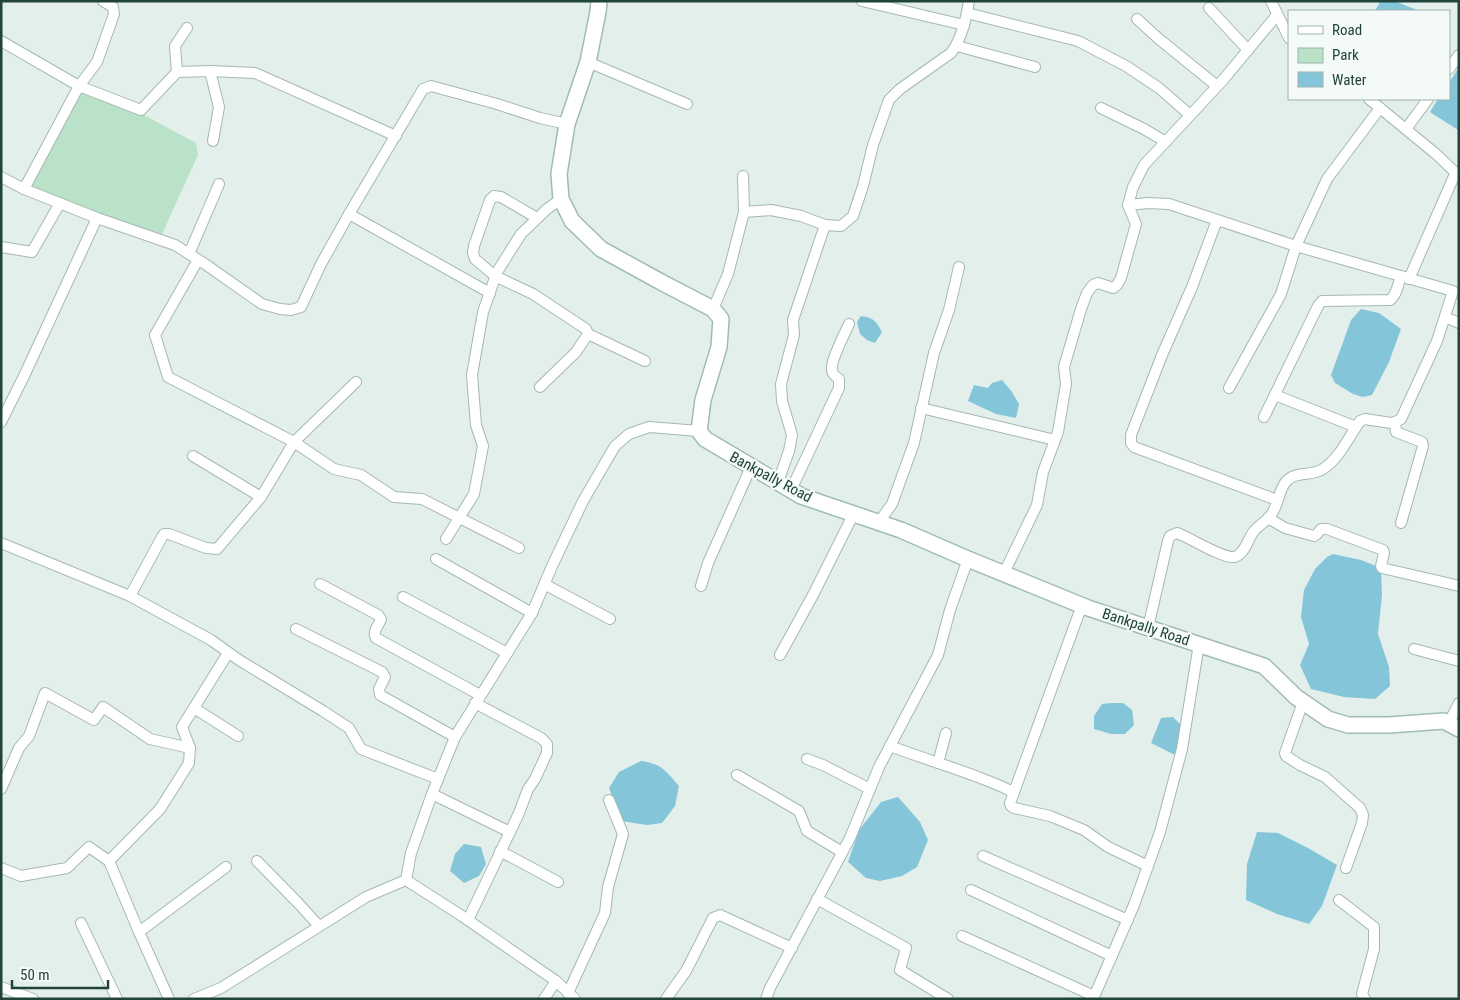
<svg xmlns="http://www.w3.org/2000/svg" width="1460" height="1000" viewBox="0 0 1460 1000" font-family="'Roboto Condensed',sans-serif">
  <rect width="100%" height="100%" fill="#e3efeb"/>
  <!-- green -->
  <polygon fill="#b9e2c8" points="81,92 144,115 196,143 198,155 161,236 29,188"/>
  <!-- water -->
  <g fill="#85c5da">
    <polygon points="1380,2 1397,2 1419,11 1375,11"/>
    <polygon points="1459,67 1459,128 1458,130 1430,112 1438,99 1449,99 1449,83"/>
    <polygon points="1361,309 1379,313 1401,329 1389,362 1372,395 1363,397 1353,394 1335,383 1331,375 1351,320"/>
    <path d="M861,316C874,318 876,321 882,332L875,343L867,340L860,334L857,322Z"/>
    <polygon points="1002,380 1012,392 1019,404 1016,418 996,414 968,401 974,385 988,388 992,383"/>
    <polygon points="1333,554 1361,560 1381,568 1382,595 1378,634 1389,667 1390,686 1375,699 1344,697 1311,689 1300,665 1309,644 1301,617 1304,590 1315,569 1327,557"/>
    <polygon points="1112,703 1123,703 1132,710 1134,725 1125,734 1111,734 1094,729 1094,716 1102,704"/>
    <polygon points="1173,717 1182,726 1175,755 1151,743 1161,718"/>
    <path d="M641,761C662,764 666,771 679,786L675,806L662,823L647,825L621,821L609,788L619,772Z"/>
    <polygon points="898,797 920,822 928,840 917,867 902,876 880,881 866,878 848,862 859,830 881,802"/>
    <polygon points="1257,832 1278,833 1308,848 1337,865 1322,906 1309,924 1277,914 1246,900 1247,864"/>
    <polygon points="464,844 481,847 486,864 479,876 464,883 450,871 455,854"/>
  </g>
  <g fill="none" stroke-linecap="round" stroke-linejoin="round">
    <!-- street casing -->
    <g stroke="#a5b8b3" stroke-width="12">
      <g id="street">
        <polyline points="862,1 964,25"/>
        <polyline points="1271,1 1289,38"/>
        <polyline points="1209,8 1248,50"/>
        <polyline points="967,13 1078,41 1126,66 1159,88 1190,115"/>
        <polyline points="1137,19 1159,39 1217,86"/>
        <polyline points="1,41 79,86 141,110 177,72 210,71 255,73 396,136"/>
        <polyline points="957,46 1035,67"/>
        <polyline points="588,62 687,104"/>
        <polyline points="1449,69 1459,55"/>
        <polyline points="210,71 219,107 213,141"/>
        <polyline points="177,72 175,46 187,28"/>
        <polyline points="1369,99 1436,154 1459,176"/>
        <polyline points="1101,108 1144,129 1166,142"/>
        <polyline points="1406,129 1428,99"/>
        <polyline points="743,176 744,212"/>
        <polyline points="1,177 24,189 97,218 175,245 205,264 262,304 280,309 291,310 301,307 321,264 349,214 423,89 431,86 497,104 540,118 567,124"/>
        <polyline points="24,189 79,86 97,62 114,14 113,7 103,1"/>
        <path d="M1128,205L1148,203L1169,204L1296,246L1453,291L1437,341L1401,419L1395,422L1391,423L1365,419L1360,421C1349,436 1340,458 1323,469C1311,477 1294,470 1285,483C1278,493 1278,506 1271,515C1267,521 1259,525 1254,531C1248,538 1245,555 1234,557C1221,558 1191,538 1177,533L1170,536L1168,541L1148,628"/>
        <polyline points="349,214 490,293"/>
        <polyline points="537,218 501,197 494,196 490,200 474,246 473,253 475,259 495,276 533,294 586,329 588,334 576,352 540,387"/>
        <polyline points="1217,220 1192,287 1162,355 1131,435 1131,443 1134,447 1277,500"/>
        <polyline points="1,247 32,252 60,203"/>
        <polyline points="189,254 219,184"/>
        <polyline points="198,260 155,335 168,377 294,442 334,469 361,475 394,497 422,499 519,548"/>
        <polyline points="1409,279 1455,174"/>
        <path d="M713,309L728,274L744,212L771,210L801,216L825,225L841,226L853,216L863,186L873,145L889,100L900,89L951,53C962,38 966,19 969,1"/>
        <polyline points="1445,317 1459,323"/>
        <polyline points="588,334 645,361"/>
        <polyline points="356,382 294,442 261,497 217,549 206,548 169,534 164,534 162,537 130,596 211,640 239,660 323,711 349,728 361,749 438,779"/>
        <polyline points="1229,388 1281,294 1296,246 1327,179 1380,108"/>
        <polyline points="1275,395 1356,427"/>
        <polyline points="921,408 1055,440"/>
        <path d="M1264,417L1318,306L1322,301L1390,300C1397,295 1398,284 1401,276"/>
        <polyline points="1,422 25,374 97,218"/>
        <polyline points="1395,422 1396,432 1422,442 1423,446 1401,523"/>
        <polyline points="193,456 261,497"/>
        <polyline points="778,482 789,451 792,435 782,401 781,384 794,335 793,320 825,225"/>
        <path d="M791,490L839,388V379C836,377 832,374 832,370C830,362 845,333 849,324"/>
        <polyline points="1268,518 1285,528 1314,536 1317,534 1321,529 1327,529 1383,550 1384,553 1381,566 1382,568 1459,586"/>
        <polyline points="879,522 892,504 914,443 934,353 949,310 959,267"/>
        <polyline points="446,539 474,494 483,446 476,425 472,375 483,312 497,272 521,234 547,209 561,199"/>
        <polyline points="1,543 130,596"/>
        <polyline points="436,559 532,613"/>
        <polyline points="1004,573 1037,505 1043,472 1058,432 1066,384 1064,367 1081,309 1087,293 1093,285 1098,283 1113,288 1117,285 1121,278 1136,224 1128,205 1133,187 1144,165 1223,80 1277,15"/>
        <path d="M320,584L378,615L381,619C379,626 372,630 376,638L480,695"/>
        <polyline points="544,584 610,619"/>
        <polyline points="701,586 708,563 751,467"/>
        <polyline points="403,597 507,653"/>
        <polyline points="1082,605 1010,803 1011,806 1014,808 1050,816 1084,830 1108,847 1148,866"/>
        <polyline points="296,629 382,672 385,677 379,689 380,695 455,737"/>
        <polyline points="1414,649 1459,661"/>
        <polyline points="780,655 813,595 854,513"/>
        <polyline points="1303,702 1285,753 1286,756 1300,765 1325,777 1360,808 1363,815 1362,823 1346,868"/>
        <polyline points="194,708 238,736"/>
        <polyline points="1448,724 1459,703"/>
        <path d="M890,746C919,757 949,766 978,777C990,782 1003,786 1014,793"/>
        <polyline points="807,759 823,765 870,789"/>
        <polyline points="938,763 946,733"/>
        <polyline points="737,775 799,811 807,831 842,852"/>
        <polyline points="1,789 19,748 29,736 45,693 94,720 103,707 150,739 190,748"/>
        <polyline points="432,794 510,832"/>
        <polyline points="500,851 558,882"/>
        <polyline points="983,856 1128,920"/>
        <polyline points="109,861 139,932 226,867"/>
        <polyline points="257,861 299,904 319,926"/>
        <polyline points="1,868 21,876 67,868 89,847 109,861 160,809 189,763 190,748 182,727 228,653"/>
        <polyline points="406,880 411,853 432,794 455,737 532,613 553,564 583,501 615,446 629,434 649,427 699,431"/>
        <polyline points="406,880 462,916 556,981 575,999"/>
        <polyline points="971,890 1112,956"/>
        <polyline points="817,899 906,948 900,970 948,999"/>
        <polyline points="1339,900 1374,927 1374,949 1362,994 1365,999"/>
        <polyline points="468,920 519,813 528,789 535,779 547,753 547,744 541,738 475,703"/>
        <polyline points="81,923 117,999"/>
        <polyline points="139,932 169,999"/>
        <polyline points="962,936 1094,996"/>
        <polyline points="1,987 33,999"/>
        <polyline points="568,993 605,913 608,887 623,834 609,800"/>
        <polyline points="194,999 221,988 366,897 406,880"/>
        <polyline points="544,999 556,981"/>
        <polyline points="666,999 686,971 713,918 720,915 792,948"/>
        <polyline points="766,999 770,988 850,838 879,767 938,655 950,610 968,559"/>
        <polyline points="1093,999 1134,905 1160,832 1182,749 1199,644"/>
      </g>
    </g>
    <!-- secondary casing -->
    <g stroke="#a0bcb4" stroke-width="18">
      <polyline id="secondary" points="599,1 598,12 588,62 567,124 559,174 561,199 572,221 601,249 661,282 713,309 721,319 719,347 703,400 699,431 705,439 801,496 901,530 963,557 1088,608 1264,666 1296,697 1328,719 1348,725 1389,725 1444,721 1459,729"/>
    </g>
    <!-- street -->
    <use href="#street" stroke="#fff" stroke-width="10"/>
    <!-- secondary -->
    <use href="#secondary" stroke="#fff" stroke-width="15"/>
  </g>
  <g text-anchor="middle" stroke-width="4.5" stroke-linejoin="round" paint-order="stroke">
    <!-- street labels -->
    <g font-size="15" fill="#20433c" stroke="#f4faf8">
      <text transform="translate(771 477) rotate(28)" y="5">Bankpally Road</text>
      <text transform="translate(1146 627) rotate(18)" y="5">Bankpally Road</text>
    </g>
  </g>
  <!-- border -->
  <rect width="1460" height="1000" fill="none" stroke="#20433c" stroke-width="5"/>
  <!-- legend -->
  <rect x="1288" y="10" width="162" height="90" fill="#f4faf8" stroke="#9fb1ad"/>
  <rect x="1298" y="26" width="25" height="8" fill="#ffffff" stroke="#9fb1ad"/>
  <text x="1332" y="35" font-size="15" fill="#20433c">Road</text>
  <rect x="1298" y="48" width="25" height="15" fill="#b9e2c8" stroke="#9fb1ad"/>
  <text x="1332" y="60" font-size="15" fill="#20433c">Park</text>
  <rect x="1298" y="72" width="25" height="15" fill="#85c5da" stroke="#9fb1ad"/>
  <text x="1332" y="85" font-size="15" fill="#20433c">Water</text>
  <!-- scale -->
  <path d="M12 980v8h96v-8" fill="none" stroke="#20433c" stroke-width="2.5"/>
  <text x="20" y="980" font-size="15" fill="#20433c" stroke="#f4faf8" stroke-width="4" paint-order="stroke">50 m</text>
</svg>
